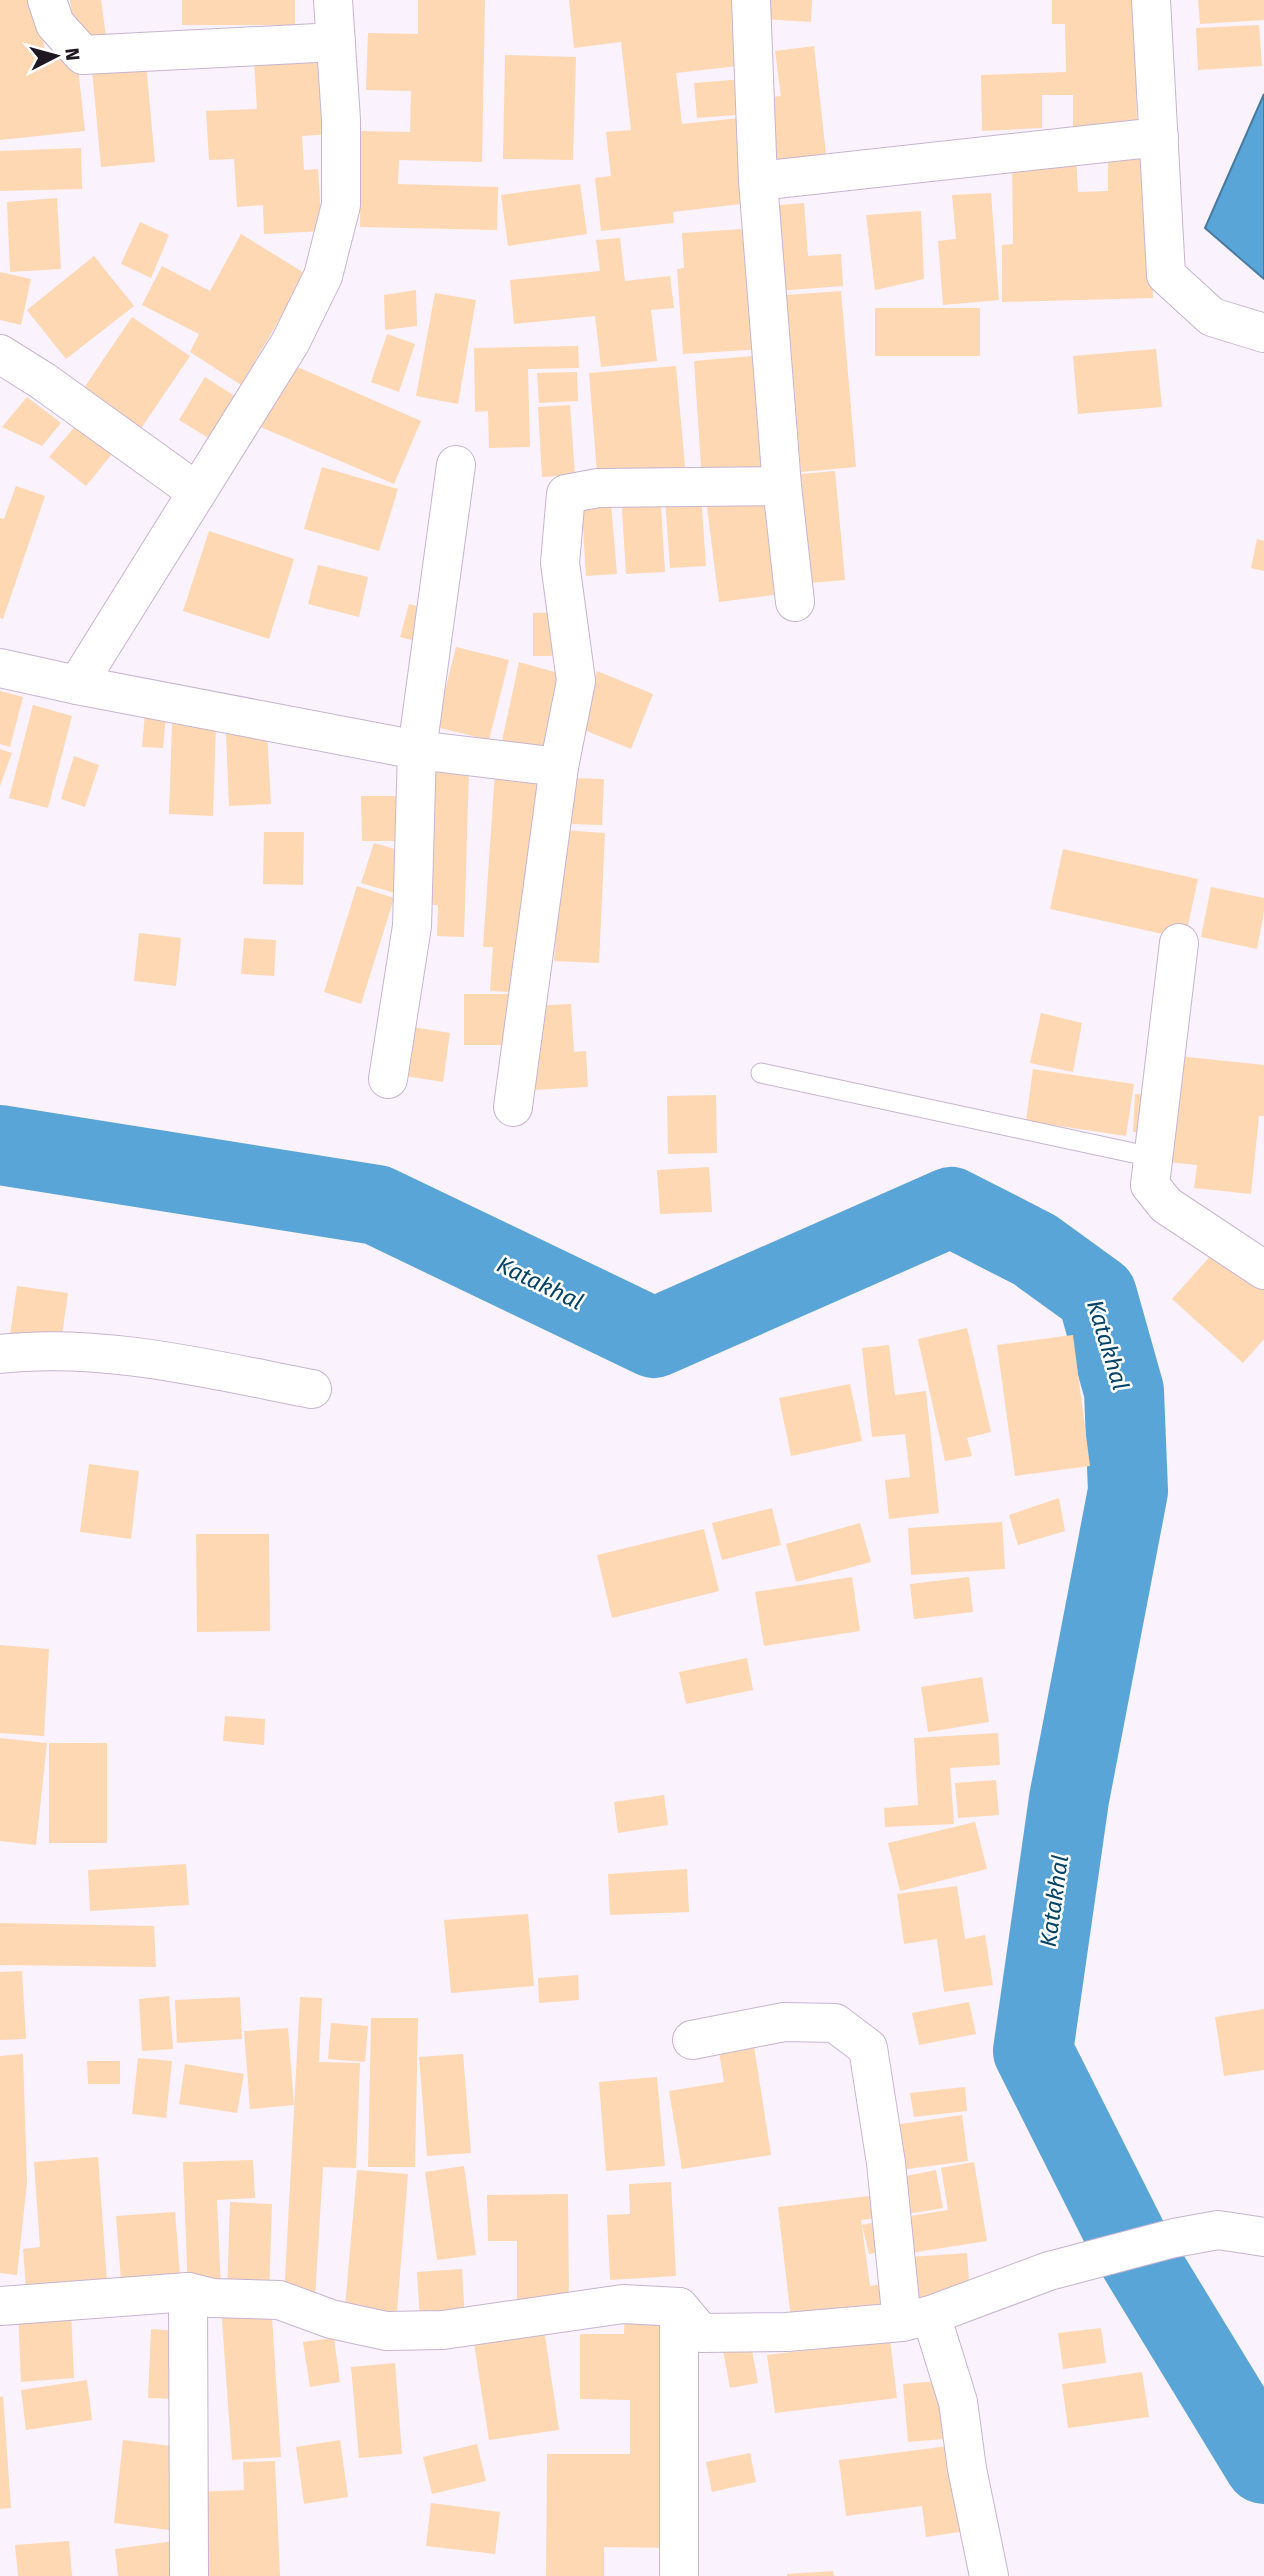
<svg xmlns="http://www.w3.org/2000/svg" width="1264" height="2576" viewBox="0 0 1264 2576" font-family="'Fira Sans',sans-serif">
  <rect width="100%" height="100%" fill="#faf2fd"/>
  <!-- water -->
  <polygon fill="#59a5d7" stroke="#487ba1" stroke-width="2" points="1264,94 1264,279 1205,228"/>
  <g fill="none" stroke-linecap="round" stroke-linejoin="round">
    <!-- river -->
    <polyline stroke="#59a5d7" stroke-width="80" points="0,1145 377,1205 654,1338 951,1207 1035,1250 1097,1295 1124,1391 1128,1491 1069,1799 1033,2051 1130,2244 1264,2464"/>
  </g>
  <!-- building -->
  <g fill="#fdd8b3">
    <polygon points="0,0 39,0 45,53 76,50 85,131 0,140"/>
    <polygon points="70,0 101,0 107,44 77,47"/>
    <rect x="182" y="0" width="113" height="25"/>
    <polygon points="418,0 485,0 482,162 399,160 398,184 498,187 497,230 360,227 361,131 410,132 411,91 366,90 368,33 418,34"/>
    <polygon points="569,0 739,0 746,65 676,73 682,124 740,118 750,203 673,212 674,223 601,231 595,178 611,176 606,132 631,130 621,42 574,48"/>
    <polygon points="763,0 812,0 811,22 762,19"/>
    <polygon points="1052,0 1134,0 1137,127 1073,128 1073,95 1042,95 1042,128 982,131 981,75 1066,72 1065,24 1052,24"/>
    <polygon points="1198,0 1264,0 1264,20 1200,24"/>
    <polygon points="1259,25 1262,66 1198,70 1196,28"/>
    <polygon points="814,46 827,163 769,169 761,98 781,96 775,51"/>
    <polygon points="505,55 576,57 573,160 503,159"/>
    <polygon points="327,57 331,134 302,136 304,170 318,169 322,231 264,234 263,205 237,207 234,159 209,160 206,111 257,109 254,61"/>
    <polygon points="146,63 155,162 101,167 92,69"/>
    <polygon points="744,79 747,114 697,118 694,83"/>
    <polygon points="81,148 82,189 0,191 0,151"/>
    <polygon points="1076,154 1078,192 1108,191 1108,158 1150,157 1153,298 1002,302 1002,245 1013,244 1012,157"/>
    <polygon points="580,184 587,234 508,246 501,195"/>
    <polygon points="991,193 999,300 943,305 938,241 956,239 952,195"/>
    <polygon points="57,198 61,269 10,272 7,202"/>
    <polygon points="804,203 808,256 841,254 843,286 776,291 769,206"/>
    <polygon points="921,211 924,279 875,290 866,215"/>
    <polygon points="140,222 169,235 151,278 121,264"/>
    <polygon points="758,228 765,349 683,354 677,269 684,268 682,233"/>
    <polygon points="241,234 306,274 241,385 190,352 199,334 142,305 162,266 210,291"/>
    <polygon points="620,238 625,281 670,276 674,308 651,310 657,361 601,367 595,316 514,324 510,280 600,271 596,240"/>
    <polygon points="94,256 134,306 66,359 27,310"/>
    <polygon points="0,272 31,279 21,325 0,320"/>
    <polygon points="416,290 417,326 385,330 384,295"/>
    <polygon points="841,291 856,467 801,472 786,295"/>
    <polygon points="435,293 476,300 458,404 416,396"/>
    <rect x="875" y="308" width="105" height="48"/>
    <polygon points="132,317 190,356 140,430 82,391"/>
    <polygon points="387,334 415,344 399,392 371,382"/>
    <polygon points="578,346 579,368 528,369 530,447 489,448 488,411 475,412 474,348"/>
    <polygon points="1156,349 1162,407 1078,414 1073,356"/>
    <polygon points="765,355 774,474 702,481 694,361"/>
    <polygon points="286,362 421,421 394,484 258,426"/>
    <polygon points="676,366 686,478 598,485 589,373"/>
    <polygon points="577,372 578,401 539,403 537,373"/>
    <polygon points="205,377 241,400 215,442 179,420"/>
    <polygon points="27,397 61,423 42,446 2,427"/>
    <polygon points="570,405 575,475 542,477 538,407"/>
    <polygon points="78,423 116,449 86,486 49,457"/>
    <polygon points="322,467 398,489 379,551 304,529"/>
    <polygon points="835,471 845,580 798,584 789,475"/>
    <polygon points="16,486 45,496 3,619 0,618 0,518 4,519"/>
    <polygon points="660,491 665,572 626,574 621,493"/>
    <polygon points="776,491 788,593 719,602 706,499"/>
    <polygon points="610,493 617,574 586,576 581,495"/>
    <polygon points="701,495 706,566 670,568 665,498"/>
    <polygon points="209,531 294,559 269,639 183,611"/>
    <polygon points="1257,539 1264,541 1264,571 1251,568"/>
    <polygon points="318,565 368,577 359,617 308,604"/>
    <polygon points="409,604 429,609 420,642 400,637"/>
    <polygon points="562,612 563,656 533,656 533,613"/>
    <polygon points="456,647 509,660 489,740 436,727"/>
    <polygon points="519,662 558,673 543,751 502,741"/>
    <polygon points="597,671 653,694 631,749 574,726"/>
    <polygon points="0,691 23,697 10,747 0,744"/>
    <polygon points="33,705 72,716 48,808 9,798"/>
    <polygon points="145,713 166,714 163,748 142,747"/>
    <polygon points="172,724 216,726 213,816 169,814"/>
    <polygon points="267,732 271,804 229,806 226,734"/>
    <polygon points="0,749 12,753 0,786"/>
    <polygon points="74,756 99,765 85,807 61,799"/>
    <polygon points="423,768 469,770 464,937 437,936 438,905 419,905"/>
    <polygon points="495,772 542,776 527,993 490,991 493,947 483,947"/>
    <polygon points="569,778 604,779 602,825 568,824"/>
    <polygon points="361,796 401,796 401,841 362,841"/>
    <polygon points="563,830 605,833 599,963 554,961"/>
    <polygon points="264,832 304,832 303,885 263,884"/>
    <polygon points="374,843 409,853 398,894 361,883"/>
    <polygon points="1063,849 1198,879 1185,939 1050,909"/>
    <polygon points="357,886 394,898 361,1004 324,992"/>
    <polygon points="1211,887 1264,898 1264,912 1257,949 1201,937"/>
    <polygon points="139,933 181,938 176,986 134,981"/>
    <polygon points="244,938 276,940 274,976 241,974"/>
    <rect x="464" y="994" width="52" height="51"/>
    <polygon points="571,1004 574,1052 586,1051 588,1087 533,1090 529,1006"/>
    <polygon points="1041,1013 1082,1023 1073,1072 1030,1063"/>
    <polygon points="406,1026 450,1033 443,1082 399,1075"/>
    <polygon points="1178,1056 1264,1065 1264,1116 1259,1116 1251,1194 1194,1188 1197,1165 1167,1162"/>
    <polygon points="1033,1069 1134,1084 1126,1136 1026,1121"/>
    <polygon points="1135,1094 1153,1095 1151,1133 1133,1132"/>
    <polygon points="716,1095 717,1153 668,1154 667,1096"/>
    <polygon points="709,1167 712,1212 660,1214 657,1170"/>
    <polygon points="1214,1252 1251,1284 1264,1289 1264,1339 1243,1363 1172,1299"/>
    <polygon points="17,1286 68,1293 61,1342 10,1335"/>
    <polygon points="967,1328 991,1432 967,1438 972,1456 945,1461 918,1339"/>
    <polygon points="1073,1335 1090,1466 1015,1476 997,1345"/>
    <polygon points="889,1345 895,1395 926,1391 939,1513 889,1519 885,1480 910,1477 905,1434 872,1437 862,1348"/>
    <polygon points="850,1384 862,1441 791,1456 779,1398"/>
    <polygon points="89,1464 139,1471 131,1539 80,1532"/>
    <polygon points="1059,1498 1065,1531 1018,1545 1009,1515"/>
    <polygon points="772,1508 781,1545 722,1560 712,1523"/>
    <polygon points="1002,1522 1005,1569 911,1575 908,1528"/>
    <polygon points="860,1523 871,1562 796,1582 786,1544"/>
    <polygon points="704,1529 719,1591 612,1618 597,1555"/>
    <polygon points="196,1534 269,1534 270,1631 197,1632"/>
    <polygon points="852,1577 860,1631 764,1646 755,1592"/>
    <polygon points="969,1577 973,1612 914,1619 910,1584"/>
    <polygon points="0,1645 49,1649 44,1736 0,1733"/>
    <polygon points="747,1658 753,1690 686,1704 679,1672"/>
    <polygon points="982,1677 989,1722 928,1732 921,1687"/>
    <polygon points="225,1716 265,1719 264,1745 223,1741"/>
    <polygon points="998,1733 1000,1765 950,1768 954,1824 885,1827 884,1808 918,1805 914,1738"/>
    <polygon points="0,1738 47,1743 36,1845 0,1841"/>
    <rect x="49" y="1743" width="58" height="100"/>
    <polygon points="996,1780 999,1815 958,1818 955,1783"/>
    <polygon points="664,1795 668,1825 618,1833 614,1802"/>
    <polygon points="975,1822 987,1869 900,1891 888,1843"/>
    <polygon points="186,1864 189,1905 90,1911 88,1870"/>
    <polygon points="687,1869 689,1912 610,1915 608,1874"/>
    <polygon points="957,1886 965,1939 985,1935 993,1985 944,1992 937,1939 904,1944 897,1894"/>
    <polygon points="528,1914 534,1986 451,1993 444,1920"/>
    <polygon points="0,1923 154,1926 156,1967 0,1965"/>
    <polygon points="22,1971 26,2039 0,2040 0,1972"/>
    <polygon points="578,1975 579,2000 539,2003 538,1978"/>
    <polygon points="169,1996 173,2049 142,2051 139,1999"/>
    <polygon points="240,1997 242,2039 177,2043 175,2000"/>
    <polygon points="300,1997 322,1998 319,2062 360,2063 356,2168 323,2167 315,2298 284,2298"/>
    <polygon points="969,2002 976,2034 919,2045 912,2013"/>
    <polygon points="1264,2009 1264,2070 1224,2076 1215,2017"/>
    <polygon points="371,2018 418,2018 415,2167 368,2167"/>
    <polygon points="331,2023 368,2026 365,2062 328,2059"/>
    <polygon points="288,2028 294,2105 250,2109 244,2031"/>
    <polygon points="753,2040 771,2155 682,2169 669,2091 724,2082 718,2046"/>
    <polygon points="23,2054 27,2183 17,2275 0,2273 0,2056"/>
    <polygon points="463,2054 471,2153 427,2156 419,2057"/>
    <polygon points="138,2058 172,2061 166,2118 132,2114"/>
    <polygon points="87,2061 120,2061 120,2084 88,2084"/>
    <polygon points="185,2064 244,2074 237,2113 179,2104"/>
    <polygon points="657,2077 665,2166 606,2171 599,2082"/>
    <polygon points="965,2087 967,2111 914,2117 910,2093"/>
    <polygon points="962,2115 968,2161 900,2170 894,2125"/>
    <polygon points="98,2157 108,2295 27,2301 23,2249 40,2247 34,2162"/>
    <polygon points="253,2160 255,2198 217,2200 221,2291 188,2292 183,2162"/>
    <polygon points="974,2162 987,2241 911,2253 905,2217 948,2210 941,2168"/>
    <polygon points="464,2166 476,2255 437,2260 425,2172"/>
    <polygon points="357,2170 408,2174 396,2324 344,2319"/>
    <polygon points="936,2170 943,2208 907,2214 901,2177"/>
    <polygon points="671,2182 676,2276 610,2280 607,2215 630,2214 629,2184"/>
    <polygon points="568,2194 569,2302 517,2303 517,2241 488,2241 487,2195"/>
    <polygon points="885,2194 888,2217 861,2220 870,2286 891,2283 895,2316 792,2328 778,2207"/>
    <polygon points="230,2202 272,2204 269,2296 227,2295"/>
    <polygon points="175,2212 181,2288 122,2293 116,2216"/>
    <polygon points="887,2220 894,2249 869,2254 862,2225"/>
    <polygon points="967,2253 971,2309 915,2314 910,2257"/>
    <polygon points="462,2269 465,2319 420,2322 417,2272"/>
    <polygon points="271,2302 281,2457 232,2460 221,2306"/>
    <polygon points="71,2311 74,2378 21,2382 18,2313"/>
    <polygon points="625,2311 671,2312 669,2548 604,2547 604,2576 546,2576 547,2454 630,2454 630,2400 580,2399 580,2334 624,2334"/>
    <polygon points="1101,2328 1106,2363 1063,2369 1058,2333"/>
    <polygon points="151,2329 179,2331 177,2399 148,2398"/>
    <polygon points="544,2329 559,2430 489,2440 473,2337"/>
    <polygon points="334,2338 340,2382 310,2387 303,2342"/>
    <polygon points="890,2340 897,2398 775,2413 767,2355"/>
    <polygon points="751,2345 758,2383 730,2388 723,2350"/>
    <polygon points="395,2363 402,2454 359,2458 351,2367"/>
    <polygon points="1142,2372 1149,2417 1068,2428 1062,2384"/>
    <polygon points="87,2380 92,2420 26,2430 21,2390"/>
    <polygon points="939,2381 944,2439 908,2442 903,2384"/>
    <polygon points="3,2396 11,2508 0,2509 0,2397"/>
    <polygon points="123,2440 180,2447 169,2530 114,2523"/>
    <polygon points="340,2440 348,2497 304,2504 296,2447"/>
    <polygon points="477,2444 486,2481 432,2494 423,2457"/>
    <polygon points="949,2446 960,2532 926,2537 922,2506 846,2516 839,2460"/>
    <polygon points="750,2453 756,2482 712,2492 706,2462"/>
    <polygon points="275,2461 280,2576 197,2576 193,2492 244,2490 243,2462"/>
    <polygon points="431,2503 500,2512 495,2554 426,2546"/>
    <polygon points="69,2541 72,2576 18,2576 15,2545"/>
    <polygon points="174,2541 179,2576 118,2576 115,2549"/>
    <polygon points="833,2571 834,2576 787,2576 787,2574"/>
  </g>
  <g fill="none" stroke-linecap="round" stroke-linejoin="round">
    <!-- service casing -->
    <g stroke="#c7b4d1" stroke-width="21">
      <polyline id="service" points="761,1073 1152,1157"/>
    </g>
    <!-- minor casing -->
    <g stroke="#c7b4d1" stroke-width="40">
      <g id="minor">
        <polyline points="47,0 55,24 83,55 336,42"/>
        <polyline points="751,0 758,181 1159,137"/>
        <polyline points="1151,0 1166,275 1212,317 1264,333"/>
        <polyline points="758,181 782,486 795,602"/>
        <polyline points="0,354 43,381 197,492"/>
        <polyline points="0,668 77,685 417,750 559,767"/>
        <polyline points="77,685 290,343 323,276 341,205 341,120 333,0"/>
        <polyline points="1179,943 1150,1185 1166,1205 1264,1270"/>
        <polyline points="388,1079 412,926 417,750 456,465"/>
        <polyline points="513,1107 559,767 576,681 560,563 566,494 598,488 782,486"/>
        <path d="M0,1354C101,1342 213,1370 312,1389"/>
        <polyline points="692,2040 784,2022 835,2023 868,2048 886,2163 902,2322"/>
        <polyline points="188,2292 189,2576"/>
        <polyline points="0,2306 188,2292 212,2298 279,2300 331,2319 386,2331 443,2330 623,2304 679,2307 701,2333 787,2332 902,2322 931,2315 1049,2271 1174,2238 1218,2230 1264,2237"/>
        <polyline points="931,2315 958,2402 967,2469 989,2576"/>
        <polyline points="679,2576 679,2307"/>
      </g>
    </g>
    <!-- service -->
    <use href="#service" stroke="#fff" stroke-width="19"/>
    <!-- minor -->
    <use href="#minor" stroke="#fff" stroke-width="38"/>
  </g>
  <g text-anchor="middle" stroke-width="5" stroke-linejoin="round" paint-order="stroke">
    <!-- water labels -->
    <g font-size="23" font-style="italic" fill="#034365" stroke="#fff">
      <text transform="translate(540 1283) rotate(26)" y="8">Katakhal</text>
      <text transform="translate(1108 1345) rotate(73)" y="8">Katakhal</text>
      <text transform="translate(1054 1901) rotate(-82)" y="8">Katakhal</text>
    </g>
  </g>
  <!-- north arrow -->
  <g transform="translate(56 56) rotate(84)" stroke="#ffffff" stroke-width="5" paint-order="stroke">
  <path d="M0-5L12 26L0 18L-12 26Z" fill="#1f1822"/>
  <text y="-10" font-size="19" font-weight="bold" text-anchor="middle" fill="#1f1822">N</text>
  </g>
</svg>
